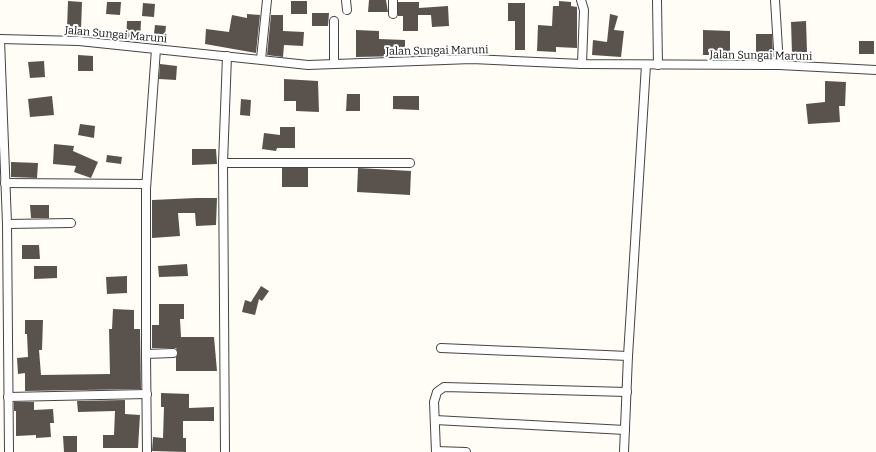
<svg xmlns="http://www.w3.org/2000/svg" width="876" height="452" viewBox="0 0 876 452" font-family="Bitter,serif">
  <rect width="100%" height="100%" fill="#fffdf5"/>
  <!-- building -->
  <g fill="#5a524d">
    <polygon points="369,0 386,0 388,12 368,12"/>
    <polygon points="68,1 82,2 81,30 67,29"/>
    <rect x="291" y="1" width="16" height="13"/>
    <polygon points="559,1 571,2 571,6 577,7 577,48 556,47 556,52 537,51 538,25 552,26 553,6 559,6"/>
    <polygon points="107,2 121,2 120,15 106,14"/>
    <polygon points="398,2 419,2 419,8 448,6 449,26 432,27 431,15 418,15 418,31 403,31 403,16 398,16"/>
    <polygon points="143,3 155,4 154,17 142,16"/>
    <polygon points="508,3 525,3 525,50 515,50 515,21 508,21"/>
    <polygon points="312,13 329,13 328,26 312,26"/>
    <polygon points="247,14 260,15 256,53 205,44 206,29 229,32 232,15 247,18"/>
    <polygon points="610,14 618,16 614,30 624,31 621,57 592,55 593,40 607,42"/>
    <polygon points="271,15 283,15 283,31 304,32 303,46 284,45 283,57 267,55"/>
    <polygon points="127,21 141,21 140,42 126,40"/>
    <polygon points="806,21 807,53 792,53 791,22"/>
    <polygon points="155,25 166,26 164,44 153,43"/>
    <polygon points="356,30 379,31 379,39 405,40 405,56 356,57"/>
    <polygon points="703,30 730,31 730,55 703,55"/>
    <polygon points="756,34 772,34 773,55 756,55"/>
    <rect x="859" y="41" width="15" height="13"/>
    <polygon points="78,55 93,56 93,71 78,71"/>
    <polygon points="44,61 45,77 30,78 28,62"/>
    <polygon points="160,64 177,66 176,80 159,79"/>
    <polygon points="284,79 318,81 319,112 296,111 296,101 284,101"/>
    <polygon points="825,81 846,82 845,106 839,106 840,122 808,124 806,104 825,102"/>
    <polygon points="347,94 360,94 360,111 346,111"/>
    <polygon points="52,96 54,115 30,117 28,99"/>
    <polygon points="393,96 419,96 419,110 393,109"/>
    <polygon points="241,99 251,100 250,116 240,115"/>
    <polygon points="80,124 95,126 94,138 78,135"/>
    <polygon points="280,127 295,127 295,148 277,148 276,151 262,149 264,133 280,135"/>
    <polygon points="54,144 74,146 73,151 98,162 91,178 74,172 76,166 53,164"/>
    <polygon points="192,149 216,149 217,164 192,165"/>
    <polygon points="107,155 122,157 121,164 106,162"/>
    <polygon points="11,162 38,163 37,178 11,177"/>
    <rect x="282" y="168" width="26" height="19"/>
    <polygon points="358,168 411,171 410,195 357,192"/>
    <polygon points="196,198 217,198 216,225 196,226 195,213 178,213 180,236 152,238 152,200"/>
    <polygon points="30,205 49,205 49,218 31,218"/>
    <polygon points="22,245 39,245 40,259 22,259"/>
    <polygon points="187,264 188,276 159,277 158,266"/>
    <polygon points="34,266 57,266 57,278 34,279"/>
    <polygon points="127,276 127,293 107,294 106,277"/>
    <polygon points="261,286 269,291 262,301 259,299 255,315 242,312 245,300 251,302"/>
    <polygon points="159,304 184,304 184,319 180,319 181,337 214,337 217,371 176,371 176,357 178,353 176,348 152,348 152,325 159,325"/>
    <polygon points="113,309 134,310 134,329 140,329 141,389 25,391 25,373 18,374 17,358 28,357 27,334 25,334 25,320 43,320 42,350 39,350 41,375 110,374 109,329 112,329"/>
    <polygon points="161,393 189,394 189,408 214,407 214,421 183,421 183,438 186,438 186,452 152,451 153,437 163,438 164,407 161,407"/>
    <polygon points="125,400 125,414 140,415 138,448 103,448 103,435 114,435 115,411 78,412 77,401"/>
    <polygon points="14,402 34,402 34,410 53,409 54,423 50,423 51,437 36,438 36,435 16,436 16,411 14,411"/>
    <polygon points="63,436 77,436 77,452 64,452"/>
  </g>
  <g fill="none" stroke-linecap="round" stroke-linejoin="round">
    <!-- minor casing -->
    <g stroke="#444" stroke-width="10">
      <g id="minor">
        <polyline points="346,0 347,10"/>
        <polyline points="581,0 584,10 582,64"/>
        <polyline points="657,0 658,65"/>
        <polyline points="775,0 779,65"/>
        <polyline points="393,14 393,0"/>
        <polyline points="334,21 334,63"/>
        <polyline points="0,39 79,41 308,65 472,59 582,64 779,65 876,70"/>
        <polyline points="0,40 7,224 9,452"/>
        <polyline points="261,59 267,0"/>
        <polyline points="223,163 410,163"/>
        <polyline points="5,183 146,184"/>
        <polyline points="7,224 71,223"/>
        <polyline points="441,348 628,356"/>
        <polyline points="146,354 146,189 156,49"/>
        <polyline points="8,397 147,394"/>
        <polyline points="435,420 625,430"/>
        <polyline points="436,451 466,452"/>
        <polyline points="147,452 146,354 173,353"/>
        <polyline points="225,452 223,163 227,56"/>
        <polyline points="436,452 434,402 437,392 444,387 627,392"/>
        <polyline points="624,452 628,356 646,65"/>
      </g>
    </g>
    <!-- minor -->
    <use href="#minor" stroke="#fff" stroke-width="8"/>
  </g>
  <g text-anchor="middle" stroke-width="4" stroke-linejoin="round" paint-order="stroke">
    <!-- street labels -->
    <g font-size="11" fill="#111" stroke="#fff">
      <text transform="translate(116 34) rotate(5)" y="4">Jalan Sungai Maruni</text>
      <text transform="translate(437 50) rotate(-1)" y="4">Jalan Sungai Maruni</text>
      <text transform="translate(761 55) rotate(1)" y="4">Jalan Sungai Maruni</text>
    </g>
  </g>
</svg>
